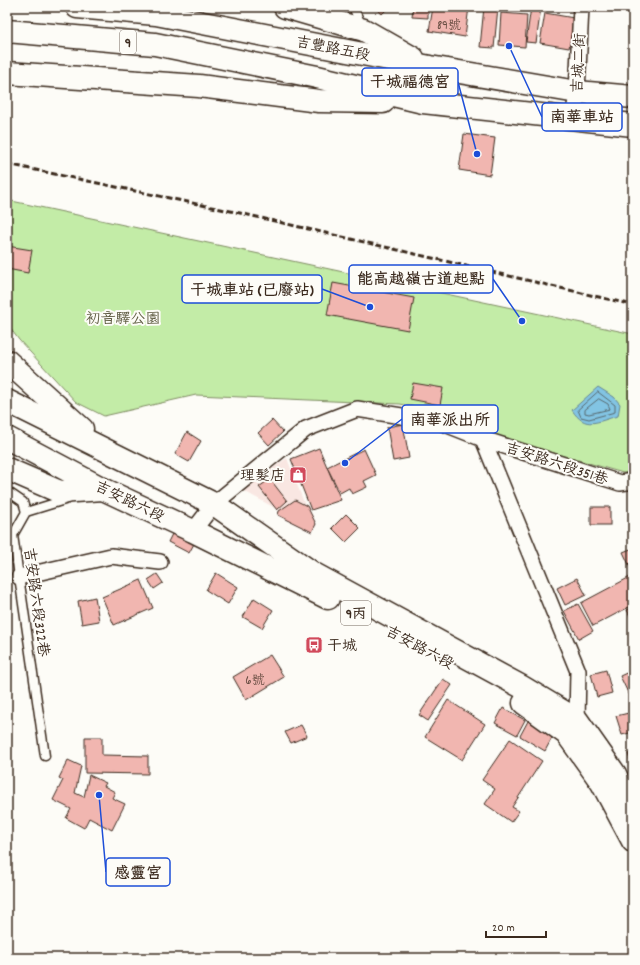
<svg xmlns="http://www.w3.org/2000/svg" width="640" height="965" viewBox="0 0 640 965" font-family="Dekko,'LXGW WenKai TC',sans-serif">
  <rect width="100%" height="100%" fill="#fdfcf7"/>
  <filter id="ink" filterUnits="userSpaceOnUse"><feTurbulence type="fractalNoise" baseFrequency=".025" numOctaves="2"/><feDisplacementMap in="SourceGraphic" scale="8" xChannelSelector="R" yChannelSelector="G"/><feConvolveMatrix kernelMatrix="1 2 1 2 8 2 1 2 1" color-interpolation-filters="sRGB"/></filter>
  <g filter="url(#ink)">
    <!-- built -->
    <polygon fill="#f9e7e2" points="287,458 309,516 302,523 242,490"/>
    <!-- green -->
    <polygon fill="#c3eca7" stroke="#7f8b62" points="7,200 633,334 633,471 623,473 506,439 453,414 400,404 196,395 104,416 76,402 19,340 7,324"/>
    <!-- water -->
    <path fill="#82c4e3" stroke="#668694" d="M598,387L614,397L620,404L618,416C597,421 586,431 572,410Z"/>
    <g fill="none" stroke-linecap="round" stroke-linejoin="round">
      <!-- shore -->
      <g stroke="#57686d" stroke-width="1">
        <polygon points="598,392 615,405 615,412 589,419 581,417 578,410"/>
        <polygon points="599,399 608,404 610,409 589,414 585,413 585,410"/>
      </g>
    </g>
    <!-- building -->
    <g fill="#f1b6b0" stroke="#3b2a1e">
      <polygon points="374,7 389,7 382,14"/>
      <polygon points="413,7 428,7 428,18 412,17"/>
      <polygon points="433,7 469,7 465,37 429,31"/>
      <polygon points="484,7 498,7 494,48 480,47"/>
      <polygon points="501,7 512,7 512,10 501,9"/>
      <polygon points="531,7 541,7 536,43 526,42"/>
      <polygon points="501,13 527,15 525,47 499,45"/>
      <polygon points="545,13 574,18 569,48 540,43"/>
      <polygon points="464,134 495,138 490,175 459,170"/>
      <polygon points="7,246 32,250 28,273 7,269"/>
      <polygon points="333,283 414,298 408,330 327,315"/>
      <polygon points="413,383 443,388 440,405 410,399"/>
      <polygon points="272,420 283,432 269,445 258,433"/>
      <polygon points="403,424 409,458 393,461 387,427"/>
      <polygon points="187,432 201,441 189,462 175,454"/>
      <polygon points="319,448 341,500 311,510 291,459"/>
      <polygon points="364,449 376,475 364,481 367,487 352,494 349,488 340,493 327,467"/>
      <polygon points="270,479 287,501 277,510 259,487"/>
      <polygon points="295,500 307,506 316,524 312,532 278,515 279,511"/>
      <rect x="591" y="507" width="19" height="18"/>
      <polygon points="346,514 360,528 346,542 332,528"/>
      <polygon points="173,532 195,542 189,553 168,542"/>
      <polygon points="633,548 633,573 623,552"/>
      <polygon points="216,573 238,587 228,604 206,590"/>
      <polygon points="157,574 163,583 154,589 148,580"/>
      <polygon points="630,577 633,582 633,605 593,626 581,603"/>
      <polygon points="577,578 586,595 565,605 557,588"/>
      <polygon points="141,580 153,608 114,625 102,597"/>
      <polygon points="95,597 99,621 82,624 78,601"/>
      <polygon points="254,598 273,610 262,628 243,617"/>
      <polygon points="578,604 593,631 579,639 564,611"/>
      <polygon points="633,607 633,620 632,620 627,610"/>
      <polygon points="270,655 284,677 246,700 233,677"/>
      <polygon points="606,670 612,693 597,697 591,674"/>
      <polygon points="633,670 633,696 630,697 620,676"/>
      <polygon points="443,679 452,685 428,721 419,715"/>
      <polygon points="448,700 485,724 462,760 425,737"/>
      <polygon points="503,708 525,720 517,735 495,723"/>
      <polygon points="633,712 633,732 622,735 616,716"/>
      <polygon points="528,721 553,736 545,751 520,736"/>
      <polygon points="301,725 307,736 291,743 285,732"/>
      <polygon points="85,737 102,737 102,755 148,756 148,774 85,773"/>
      <polygon points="510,739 542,761 512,807 519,811 511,822 485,804 495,789 482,780"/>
      <polygon points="633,752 633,767 632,767 628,754"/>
      <polygon points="68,760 81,766 75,793 84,797 89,775 106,783 104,786 115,792 112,798 125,804 112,830 89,818 84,828 66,818 71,809 53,800 63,780 59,778"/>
    </g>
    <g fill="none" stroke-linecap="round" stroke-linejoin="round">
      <!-- service casing -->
      <g stroke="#3b2a1e" stroke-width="11">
        <g id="service">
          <polyline points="353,7 362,26"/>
          <polyline points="7,491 23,502 26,512"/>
          <polyline points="45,756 13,535 26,512 68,499"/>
        </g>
      </g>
      <!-- minor casing -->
      <g stroke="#3b2a1e" stroke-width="18">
        <g id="minor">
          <polyline points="573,120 577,92 581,7"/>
          <polyline points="483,439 578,671 577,720 574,725"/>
          <polyline points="193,531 214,504 306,429 357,409 440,422 483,439 620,483 633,481"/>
          <polyline points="19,577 111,556 160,562"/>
        </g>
      </g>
      <!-- primary casing -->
      <g stroke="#3b2a1e" stroke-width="25">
        <g id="primary">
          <polyline points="77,7 156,14 430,67 577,92 633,97"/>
          <polyline points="285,7 364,30 413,58"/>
          <polyline points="7,31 155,44 317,77 423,102 633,125"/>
          <polyline points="7,73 199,86 319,101 383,102"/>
          <polyline points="7,361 82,429"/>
          <polyline points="7,401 214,504 314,574 522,687 577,720 615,774 633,814"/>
          <polyline points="7,438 103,489 193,531 328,598"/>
          <polyline points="7,469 60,492 103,489"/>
          <polyline points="524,703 567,734 602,783 633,841"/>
        </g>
      </g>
      <!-- service -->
      <use href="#service" stroke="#fdfcf7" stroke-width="8"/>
      <!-- minor -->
      <use href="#minor" stroke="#fdfcf7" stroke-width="15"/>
      <!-- primary -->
      <use href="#primary" stroke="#fdfcf7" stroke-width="22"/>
      <!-- rail -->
      <polyline stroke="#3b2a1e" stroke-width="3" stroke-dasharray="6 3" stroke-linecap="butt" points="7,164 240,213 633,305"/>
    </g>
  </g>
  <!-- icons -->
  <defs>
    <g id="shop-square" transform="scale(0.9)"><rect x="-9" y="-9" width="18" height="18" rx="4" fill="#d1495b" stroke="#fdfcf7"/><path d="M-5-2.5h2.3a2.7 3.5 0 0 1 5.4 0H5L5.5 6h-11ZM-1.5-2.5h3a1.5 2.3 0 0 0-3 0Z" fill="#fff"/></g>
    <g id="bus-square" transform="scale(0.9)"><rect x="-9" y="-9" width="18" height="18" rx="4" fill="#d1495b" stroke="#fdfcf7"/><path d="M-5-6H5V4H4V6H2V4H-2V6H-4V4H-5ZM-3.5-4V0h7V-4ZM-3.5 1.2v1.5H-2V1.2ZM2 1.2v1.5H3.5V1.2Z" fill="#fff"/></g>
  </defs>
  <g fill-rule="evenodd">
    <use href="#shop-square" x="298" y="475"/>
    <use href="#bus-square" x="314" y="645"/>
  </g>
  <g text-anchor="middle" stroke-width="4" stroke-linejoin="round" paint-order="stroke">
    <!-- number labels -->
    <g font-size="13" fill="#684d42">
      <text x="449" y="29">89號</text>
      <text x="255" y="684">6號</text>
    </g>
    <!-- shield labels -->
    <g fill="#fdfcf7" stroke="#75695f" stroke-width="1">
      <rect x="120" y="30" width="16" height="24" rx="3"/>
      <rect x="341" y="601" width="30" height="24" rx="3"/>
    </g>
    <g font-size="14" font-weight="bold" fill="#3b2a1e">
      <text x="128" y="47">9</text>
      <text x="356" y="618">9丙</text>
    </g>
    <!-- street labels -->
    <g font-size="15" fill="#3b2a1e" stroke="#fdfcf7">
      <text transform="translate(333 48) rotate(11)" y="5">吉豐路五段</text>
      <text transform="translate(578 63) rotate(-87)" y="5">吉城二街</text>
      <text transform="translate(557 463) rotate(18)" y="5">吉安路六段351巷</text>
      <text transform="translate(130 501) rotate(26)" y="5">吉安路六段</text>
      <text transform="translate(37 602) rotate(82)" y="5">吉安路六段322巷</text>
      <text transform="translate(420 647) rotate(28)" y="5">吉安路六段</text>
    </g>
    <!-- park labels -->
    <g font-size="15" fill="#5d5a40" stroke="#fdfcf7">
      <text x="123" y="323">初音驛公園</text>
    </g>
    <!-- poi labels -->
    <g font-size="15" fill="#3b2a1e" stroke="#fdfcf7" text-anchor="end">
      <text x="285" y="480">理髮店</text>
      <text x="327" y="650" text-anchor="start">干城</text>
    </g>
  </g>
  <!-- callouts -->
  <path fill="none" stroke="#1d4ed8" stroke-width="1.5" d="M477 154L458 82M509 46L542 117M522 321L493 279M370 307L322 289M345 463L402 419M99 795L106 872"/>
  <g fill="#1d4ed8" stroke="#fdfcf7" stroke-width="1.5">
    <circle cx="477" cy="154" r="4"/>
    <circle cx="509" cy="46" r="4"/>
    <circle cx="522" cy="321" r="4"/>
    <circle cx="370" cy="307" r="4"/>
    <circle cx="345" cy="463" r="4"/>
    <circle cx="99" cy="795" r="4"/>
  </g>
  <g fill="#fdfcf7" stroke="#1d4ed8" stroke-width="1.5">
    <rect x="362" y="68" width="96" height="28" rx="4"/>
    <rect x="542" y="103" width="80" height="28" rx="4"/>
    <rect x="349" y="265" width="144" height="28" rx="4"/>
    <rect x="182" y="275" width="140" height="28" rx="4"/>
    <rect x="402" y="405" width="96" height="28" rx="4"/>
    <rect x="106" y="858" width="64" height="28" rx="4"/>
  </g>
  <g font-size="16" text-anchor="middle" font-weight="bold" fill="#3b2a1e">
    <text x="410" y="87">干城福德宮</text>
    <text x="582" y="122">南華車站</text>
    <text x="421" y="284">能高越嶺古道起點</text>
    <text x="252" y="295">干城車站 (已廢站)</text>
    <text x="450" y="425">南華派出所</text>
    <text x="138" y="878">感靈宮</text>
  </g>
  <!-- margin -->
  <rect width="640" height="965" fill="none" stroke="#fdfcf7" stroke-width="24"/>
  <rect x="12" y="12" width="616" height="941" fill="none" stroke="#3b2a1e" stroke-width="1.5" filter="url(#ink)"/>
  <!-- scale -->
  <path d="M486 931v6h60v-6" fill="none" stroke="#3b2a1e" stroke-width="2"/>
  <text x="492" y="931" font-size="12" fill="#3b2a1e" stroke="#fdfcf7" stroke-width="3" paint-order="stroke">20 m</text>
</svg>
